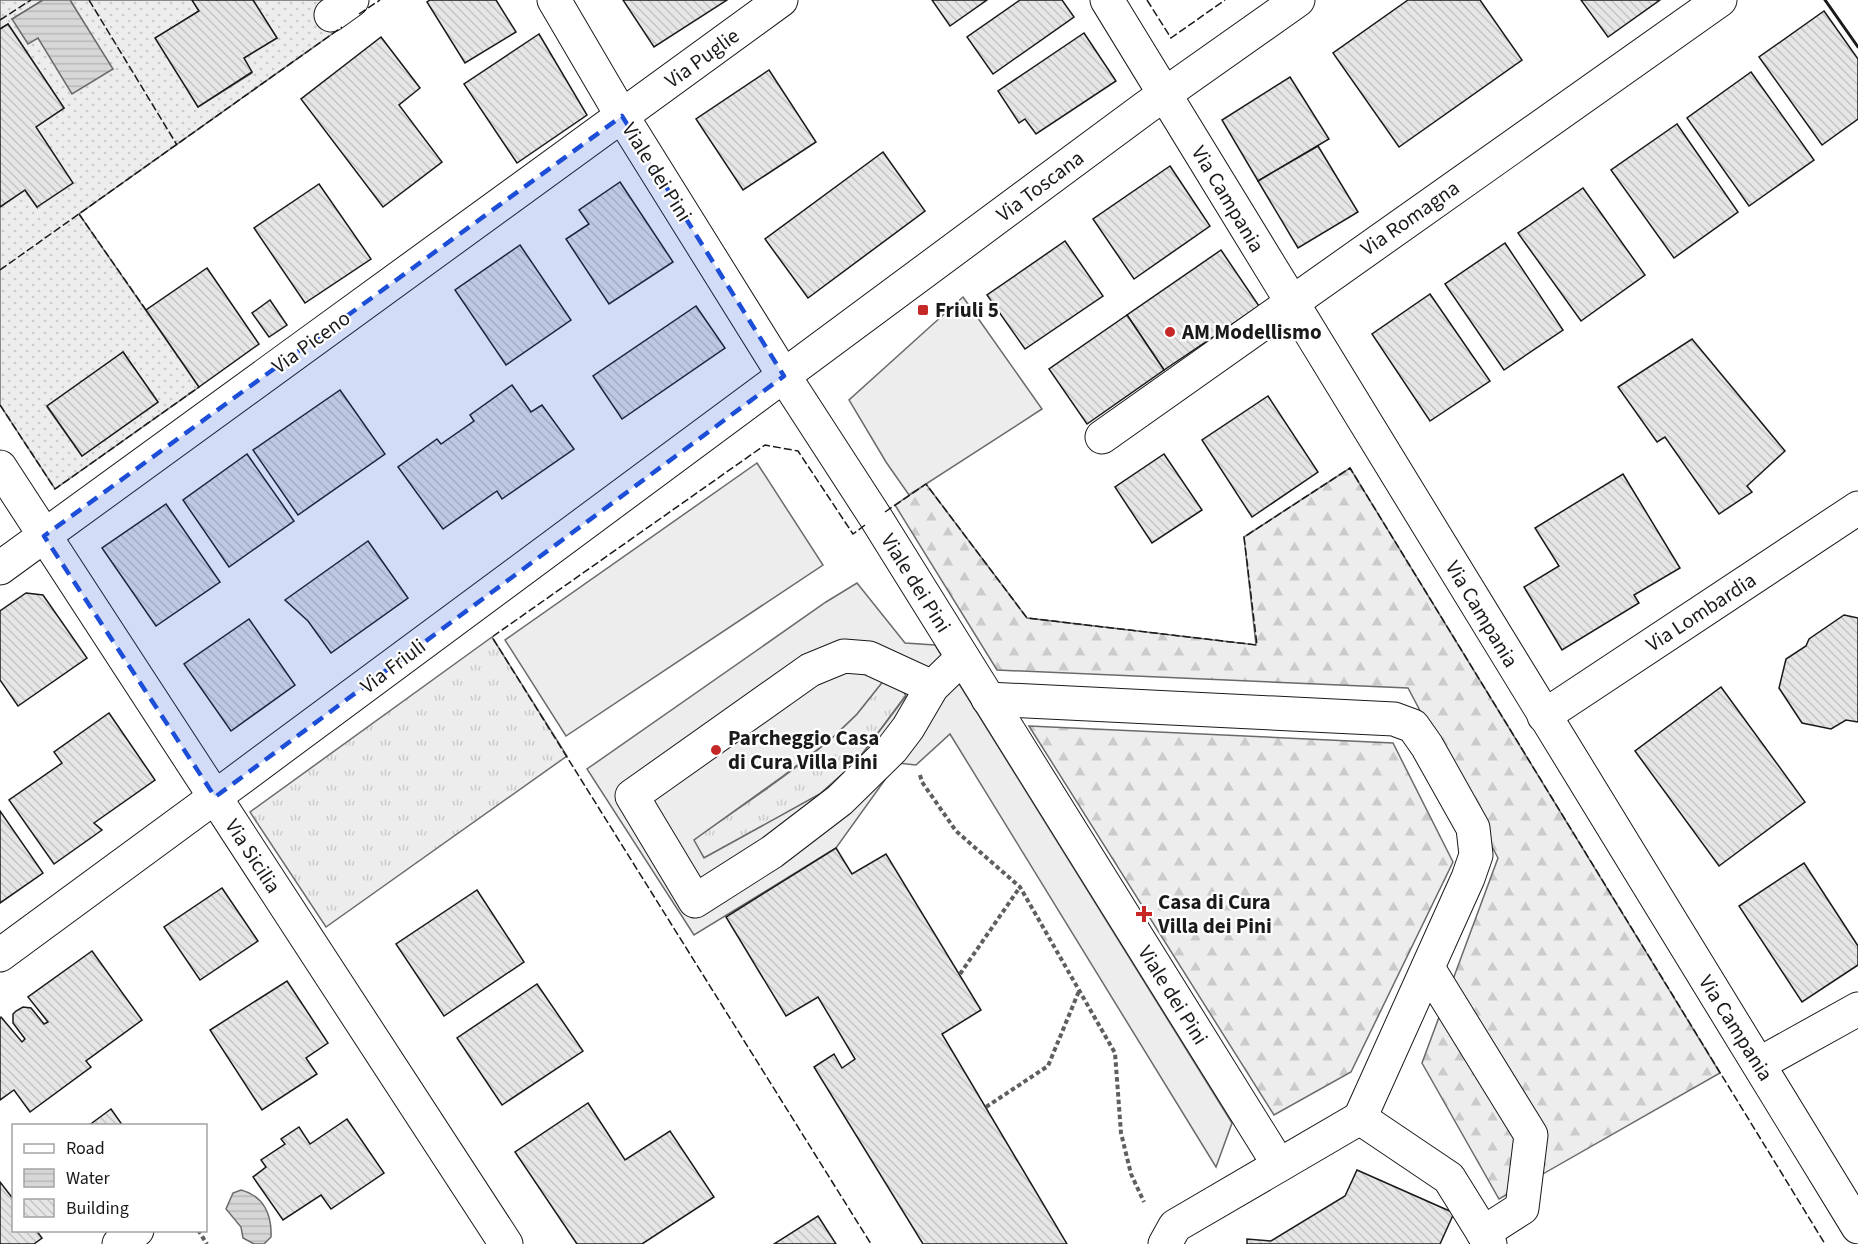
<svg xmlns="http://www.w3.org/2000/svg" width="1858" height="1244" viewBox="0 0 1858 1244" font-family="'Source Sans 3',sans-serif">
  <defs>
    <pattern id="grass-tufts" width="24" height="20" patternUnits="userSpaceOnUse" patternTransform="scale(1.5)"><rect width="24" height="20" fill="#ededed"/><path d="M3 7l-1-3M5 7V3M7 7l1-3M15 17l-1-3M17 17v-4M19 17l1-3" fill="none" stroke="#cbcbcb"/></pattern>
    <pattern id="forest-firs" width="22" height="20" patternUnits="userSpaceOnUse" patternTransform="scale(1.5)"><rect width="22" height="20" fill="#ededed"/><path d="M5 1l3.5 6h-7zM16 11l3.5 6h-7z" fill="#cbcbcb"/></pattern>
    <pattern id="garden-dots" width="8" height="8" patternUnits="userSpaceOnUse" patternTransform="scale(1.5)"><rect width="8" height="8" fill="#ededed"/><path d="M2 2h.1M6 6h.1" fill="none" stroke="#cbcbcb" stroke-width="1.8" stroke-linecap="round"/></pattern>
    <pattern id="water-rules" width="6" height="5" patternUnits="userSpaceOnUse" patternTransform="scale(1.5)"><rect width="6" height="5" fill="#d7d7d7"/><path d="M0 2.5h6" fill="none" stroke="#b8b8b8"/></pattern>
    <pattern id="building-back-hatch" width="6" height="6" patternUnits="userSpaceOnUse" patternTransform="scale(1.5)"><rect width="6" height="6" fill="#e6e6e6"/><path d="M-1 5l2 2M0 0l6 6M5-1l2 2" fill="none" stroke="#c5c5c5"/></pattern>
  </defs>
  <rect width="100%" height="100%" fill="#fff"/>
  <!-- grass -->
  <g fill="url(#grass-tufts)" stroke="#6a6a6a" stroke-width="1.5">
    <polygon points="492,637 567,756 326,927 250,812"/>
    <path d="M884,680L900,685L906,695L857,761L820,794L704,858L693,840C748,801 808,764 855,716C865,705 874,692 884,680Z"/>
  </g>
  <!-- forest -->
  <g fill="url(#forest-firs)" stroke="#6a6a6a" stroke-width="1.5">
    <polygon points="1350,468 1720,1073 1499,1199 1422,1063 1498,858 1408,688 997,670 895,505 926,484 1027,618 1256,645 1244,537"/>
    <polygon points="1029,726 1393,743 1453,862 1351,1072 1274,1115"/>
  </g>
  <!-- garden -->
  <path fill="url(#garden-dots)" stroke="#6a6a6a" stroke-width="1.5" fill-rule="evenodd" d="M0,0H43L12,19L38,38L112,69L70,0H192L199,11L156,38L198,107L252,73L244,58L277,38L253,0H326L339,29L79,214L199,387L55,489L0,405V207L25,190L37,207L36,127L64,108L8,24L0,29ZM123,352L158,402L82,456L47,407Z"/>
  <!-- built -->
  <g fill="#ededed" stroke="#6a6a6a" stroke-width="1.5" fill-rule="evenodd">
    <polygon points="963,297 1042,409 909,495 886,462 849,400"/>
    <polygon points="757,463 823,565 566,736 505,640"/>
    <path d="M857,583L905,643L935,645L1232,1123L1216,1167L950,734L916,765L897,763L836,848L694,935L587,769L826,602ZM884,680L900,685L906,696L857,761L820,794L704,858L694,840L783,776L831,739L857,714Z"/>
  </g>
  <!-- water -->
  <g fill="url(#water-rules)" stroke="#6a6a6a" stroke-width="1.5">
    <polygon points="43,0 70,0 113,69 72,94 38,38 28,44 12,19"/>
    <path d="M241,1190C264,1196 272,1215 271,1237L264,1244H254L243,1238L241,1227L226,1209L233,1193Z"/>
  </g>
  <!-- building -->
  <g fill="url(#building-back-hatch)" stroke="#1a1a1a" stroke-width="1.5">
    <polygon points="192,0 253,0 277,38 244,58 252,72 198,107 155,38 199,11"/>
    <polygon points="430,0 496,0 516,32 465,63 427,2"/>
    <polygon points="623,0 727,0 654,47"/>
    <polygon points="932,0 987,0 950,26"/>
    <polygon points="1020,0 1062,0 1074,17 993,74 967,37"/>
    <polygon points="1408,0 1480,0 1522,60 1399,147 1333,53"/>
    <polygon points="1581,0 1660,0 1608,37"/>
    <polygon points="1824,11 1858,59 1858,119 1822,145 1759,57"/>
    <polygon points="8,24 64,108 36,127 73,183 37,207 25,190 0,207 0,29"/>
    <polygon points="1084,33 1116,81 1036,134 1025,119 1019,123 998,91"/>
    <polygon points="539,34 587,115 517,163 464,84"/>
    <polygon points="381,37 420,88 399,105 442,162 383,207 301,99"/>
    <polygon points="769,70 816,142 743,190 696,119"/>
    <polygon points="1751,72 1814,160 1749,206 1687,118"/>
    <polygon points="1290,77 1329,139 1258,181 1222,120"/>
    <polygon points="1677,124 1738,212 1674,258 1611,170"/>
    <polygon points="1318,146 1358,212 1298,248 1258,181"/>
    <polygon points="883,152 925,211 808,298 765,239"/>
    <polygon points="1170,166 1210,226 1134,279 1093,219"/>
    <polygon points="620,182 673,262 609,304 566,239 589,224 579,210"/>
    <polygon points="319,184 371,259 305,303 254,228"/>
    <polygon points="1583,188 1645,275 1581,321 1518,233"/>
    <polygon points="1065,241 1103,296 1025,349 987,295"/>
    <polygon points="1505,243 1563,330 1504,370 1445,284"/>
    <polygon points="520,245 571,320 506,365 455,290"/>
    <polygon points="1221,250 1259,306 1164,370 1127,315"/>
    <polygon points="207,268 259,344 199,387 146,310"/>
    <polygon points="1430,294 1490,381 1430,421 1372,334"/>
    <polygon points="270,300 287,325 269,337 252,313"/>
    <polygon points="696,306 725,348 622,419 593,376"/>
    <polygon points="1127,315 1164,370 1087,424 1049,369"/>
    <polygon points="1692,339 1785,451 1747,486 1752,492 1719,514 1665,437 1657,442 1618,387"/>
    <polygon points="123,352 158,402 82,456 47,406"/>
    <polygon points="512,385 531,412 542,405 574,449 502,499 497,491 443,529 398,467 437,439 441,444 474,421 470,415"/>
    <polygon points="340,390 385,454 298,515 253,450"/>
    <polygon points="1268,396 1318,472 1252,517 1202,440"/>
    <polygon points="247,454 294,521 229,567 183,500"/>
    <polygon points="1164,454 1202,510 1152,543 1115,487"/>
    <polygon points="1623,474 1680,568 1634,595 1639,603 1562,650 1524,587 1559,566 1535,528"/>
    <polygon points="166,504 220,582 156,626 102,548"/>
    <polygon points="368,541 408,598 331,653 308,621 285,600"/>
    <polygon points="26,593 43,595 87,658 18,706 0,680 0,611"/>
    <polygon points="1844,615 1858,618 1858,722 1846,720 1831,729 1802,723 1779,688 1786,659 1806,646 1809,639"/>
    <polygon points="249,619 295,685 231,731 184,664"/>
    <polygon points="1721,687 1805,802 1719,866 1635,751"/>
    <polygon points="109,713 155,780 94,823 102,830 54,864 9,800 62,763 54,752"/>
    <polygon points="0,811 43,873 0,903"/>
    <polygon points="836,848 852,874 886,854 981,1010 942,1034 1067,1244 923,1244 814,1067 834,1054 842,1068 855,1059 818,997 786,1016 726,917"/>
    <polygon points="1804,863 1858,946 1858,965 1802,1002 1739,906"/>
    <polygon points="222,888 258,941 200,980 164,927"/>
    <polygon points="477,890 524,962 444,1016 396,944"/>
    <polygon points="92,951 142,1020 86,1061 91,1067 30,1112 14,1090 0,1100 0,1018 1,1017 22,1042 25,1039 13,1023 13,1014 16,1011 23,1007 31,1008 44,1024 48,1022 28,997"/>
    <polygon points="287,981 328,1043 306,1058 317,1074 262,1110 210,1030"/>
    <polygon points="537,984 583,1051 502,1105 457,1038"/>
    <polygon points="588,1103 625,1160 670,1131 714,1197 642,1244 577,1244 515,1152"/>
    <polygon points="111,1109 123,1126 88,1126"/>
    <polygon points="347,1119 384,1173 331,1209 321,1195 283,1220 253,1177 266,1167 261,1160 285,1144 281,1139 299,1127 310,1144"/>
    <polygon points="1357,1170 1454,1213 1440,1244 1247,1244 1247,1239 1271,1241 1345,1196"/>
    <polygon points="0,1182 14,1200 14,1230 36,1230 42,1238 34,1244 0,1244"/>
    <polygon points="818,1216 836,1244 774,1244"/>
  </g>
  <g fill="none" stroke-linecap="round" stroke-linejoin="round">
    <!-- minor casing -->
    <g stroke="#1a1a1a" stroke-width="35">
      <g id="minor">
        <polyline points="554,0 622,116 784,376 876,518 1279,1165"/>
        <polyline points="1107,0 1858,1227"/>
        <polyline points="331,15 352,0"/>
        <polyline points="1102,437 1720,0"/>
        <polyline points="0,467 506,1244"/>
        <polyline points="0,568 781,0"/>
        <polyline points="932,687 869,658 844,656 810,670 632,796 695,901 772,852 840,800 892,749 908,728 932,687 962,658"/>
        <polyline points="988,699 1394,719 1413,726 1427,746 1473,828 1476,855 1468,878 1360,1118"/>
        <polyline points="1544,716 1858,508"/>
        <polyline points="0,955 215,797 1145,108 1298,0"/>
        <polyline points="1428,968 1531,1135 1522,1208 1483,1233"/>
        <polyline points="1759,1064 1858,1009"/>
        <polyline points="1360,1118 1449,1178 1490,1244"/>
        <polyline points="119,1244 137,1230"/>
        <polyline points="1165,1244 1175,1226 1360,1118"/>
      </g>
    </g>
    <!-- path -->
    <g stroke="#5f5f5f" stroke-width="4" stroke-dasharray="4.5 3" stroke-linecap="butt">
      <polyline points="920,775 922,782 956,831 1020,887 1115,1053 1121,1133 1131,1174 1144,1202"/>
      <polyline points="960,974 1020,887"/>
      <polyline points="986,1107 1048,1066 1079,991"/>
      <polyline points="198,1230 207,1244"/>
    </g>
    <!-- minor -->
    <use href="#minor" stroke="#fff" stroke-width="33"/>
    <!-- fence -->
    <g stroke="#1a1a1a" stroke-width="1.5" stroke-dasharray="8 3" stroke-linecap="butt">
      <polyline points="89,0 177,145"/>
      <polyline points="1147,0 1171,38 1225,0"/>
      <polyline points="359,14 380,0"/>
      <polyline points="0,20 31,0"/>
      <polyline points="79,214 146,310"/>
      <polyline points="0,270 342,27"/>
      <polyline points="0,405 55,489 199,387"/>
      <polyline points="885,512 926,484 1027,618 1257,645 1244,537 1350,468 1825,1244"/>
      <polyline points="865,525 853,534 798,451 765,445 492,637 871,1244"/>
    </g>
    <!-- wall -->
    <polyline stroke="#1a1a1a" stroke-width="3" points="1825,0 1858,47"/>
  </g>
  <!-- marked area -->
  <path fill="#1d4ed8" fill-opacity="0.2" stroke="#1d4ed8" stroke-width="4.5" stroke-dasharray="12 8" stroke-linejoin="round" d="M622,116L784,376L215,797L44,536Z"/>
  <!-- markers -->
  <g fill="#c62828" stroke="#fff" stroke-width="2">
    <rect x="917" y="304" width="12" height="12" rx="3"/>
    <circle cx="1170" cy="332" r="6"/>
    <circle cx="716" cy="750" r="6"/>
    <path d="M1141 905h6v6h6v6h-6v6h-6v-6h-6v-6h6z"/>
  </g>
  <g text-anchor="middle" stroke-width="4.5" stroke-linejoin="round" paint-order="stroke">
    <!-- street labels -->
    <g font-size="21" fill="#1a1a1a" stroke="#fff">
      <text transform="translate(702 58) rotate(-36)" y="7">Via Puglie</text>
      <text transform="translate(657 172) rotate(58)" y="7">Viale dei Pini</text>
      <text transform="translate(1040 186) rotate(-37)" y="7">Via Toscana</text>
      <text transform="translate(1228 199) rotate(59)" y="7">Via Campania</text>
      <text transform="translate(1410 218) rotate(-35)" y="7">Via Romagna</text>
      <text transform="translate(311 342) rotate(-36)" y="7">Via Piceno</text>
      <text transform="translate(916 583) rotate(58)" y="7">Viale dei Pini</text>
      <text transform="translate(1701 612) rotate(-33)" y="7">Via Lombardia</text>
      <text transform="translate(1482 614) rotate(59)" y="7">Via Campania</text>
      <text transform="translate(393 666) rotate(-37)" y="7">Via Friuli</text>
      <text transform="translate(253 856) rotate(57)" y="7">Via Sicilia</text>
      <text transform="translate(1173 995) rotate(58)" y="7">Viale dei Pini</text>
      <text transform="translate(1736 1028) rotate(58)" y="7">Via Campania</text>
    </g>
    <!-- poi labels -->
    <g font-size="21" font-weight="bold" fill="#1a1a1a" stroke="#fff" text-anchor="start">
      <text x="935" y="317">Friuli 5</text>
      <text x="1182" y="339">AM Modellismo</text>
      <text x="728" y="745">Parcheggio Casa<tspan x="728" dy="24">di Cura Villa Pini</tspan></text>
      <text x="1158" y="909">Casa di Cura<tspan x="1158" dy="24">Villa dei Pini</tspan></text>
    </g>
  </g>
  <!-- legend -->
  <rect x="12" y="1124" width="195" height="108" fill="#ffffff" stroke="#a3a3a3" stroke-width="1.5"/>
  <rect x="24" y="1144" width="30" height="9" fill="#ffffff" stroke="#a3a3a3" stroke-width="1.5"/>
  <text x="66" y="1154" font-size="18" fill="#1a1a1a">Road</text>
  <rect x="24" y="1169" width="30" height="18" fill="url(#water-rules)" stroke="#a3a3a3" stroke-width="1.5"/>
  <text x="66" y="1184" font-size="18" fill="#1a1a1a">Water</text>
  <rect x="24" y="1199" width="30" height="18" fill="url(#building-back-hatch)" stroke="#a3a3a3" stroke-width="1.5"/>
  <text x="66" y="1214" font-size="18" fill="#1a1a1a">Building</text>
</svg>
